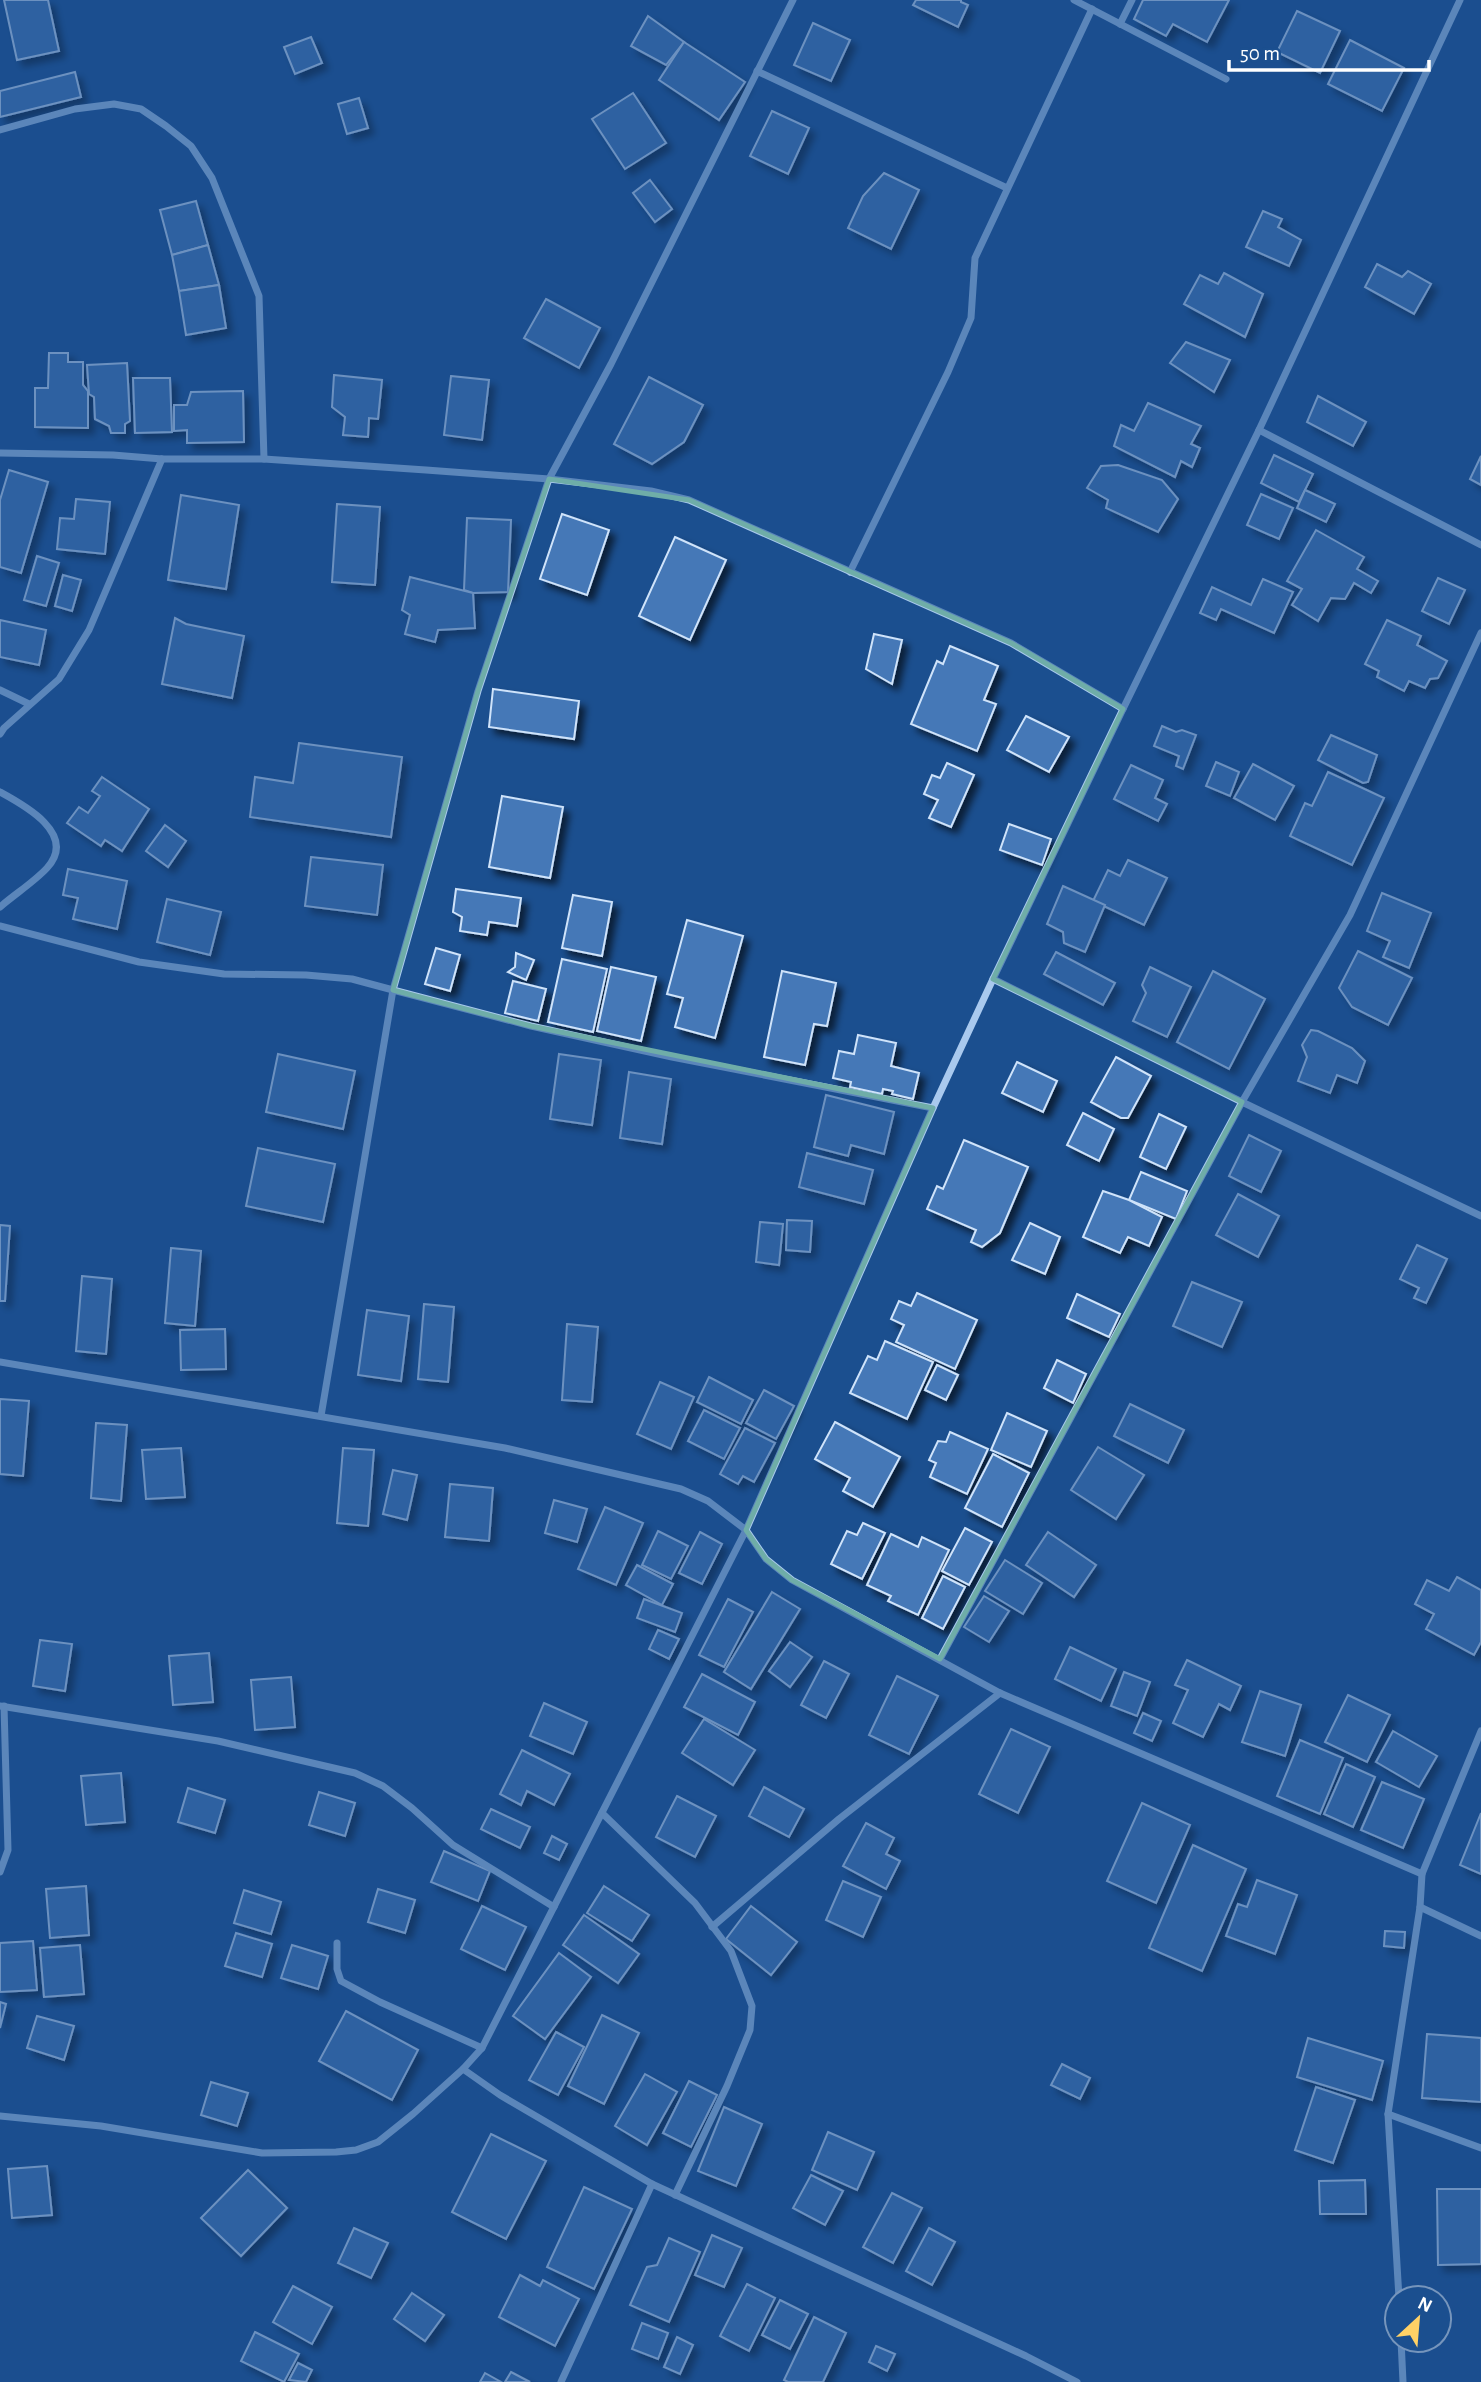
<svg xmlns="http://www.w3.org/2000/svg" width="1481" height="2382" viewBox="0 0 1481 2382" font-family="'Alegreya Sans',sans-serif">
  <defs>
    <filter id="shadow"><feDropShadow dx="6" dy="6" stdDeviation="3.5" flood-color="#0009"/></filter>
  </defs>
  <rect width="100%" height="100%" fill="#1b4f8f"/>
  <!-- building -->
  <g fill="#4478b7" stroke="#cfe3fa" stroke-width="2" filter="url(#shadow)">
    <polygon points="4,0 48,0 59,51 17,60"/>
    <polygon points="916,0 961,0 961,2 968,5 958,27 913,5"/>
    <polygon points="1143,0 1229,0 1207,42 1173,24 1166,36 1134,19"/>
    <polygon points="1297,11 1340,31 1320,73 1277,52"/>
    <polygon points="648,16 684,42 666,65 631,46"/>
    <polygon points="813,23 850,40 831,81 794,65"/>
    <polygon points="311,37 322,63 295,74 284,47"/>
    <polygon points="1350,40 1404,68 1382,111 1328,84"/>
    <polygon points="684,42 745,82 719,120 659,80"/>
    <polygon points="75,72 81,97 0,117 0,91"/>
    <polygon points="633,93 666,143 625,169 592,119"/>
    <polygon points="359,98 368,128 347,134 338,104"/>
    <polygon points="772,111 809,128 788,174 750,156"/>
    <polygon points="884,173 919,190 891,249 848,228 863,196"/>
    <polygon points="650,180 672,209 655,222 633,193"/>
    <polygon points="196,201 208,245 172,255 160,210"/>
    <polygon points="1263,211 1282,219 1278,227 1301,240 1289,266 1246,247"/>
    <polygon points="208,245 219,285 179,291 172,255"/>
    <polygon points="1377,264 1402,277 1408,271 1431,284 1414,314 1365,287"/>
    <polygon points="1224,273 1263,294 1245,337 1184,304 1200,275 1218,284"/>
    <polygon points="219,285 226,328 186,335 179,291"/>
    <polygon points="546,299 600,328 579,368 524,338"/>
    <polygon points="1186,342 1230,360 1214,392 1170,363"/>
    <polygon points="49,353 68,353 68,362 83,362 83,385 88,391 88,428 35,427 35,388 48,388"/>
    <polygon points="127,363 130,421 125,424 125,433 111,433 109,426 95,419 94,397 89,394 87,365"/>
    <polygon points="334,375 382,380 378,419 369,418 368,437 343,435 345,417 332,407"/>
    <polygon points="451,376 489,380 482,440 444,435"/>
    <polygon points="649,377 703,405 684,442 652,464 614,444"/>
    <polygon points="133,378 170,378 172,432 135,433"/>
    <polygon points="243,391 244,442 187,443 187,430 174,431 174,405 187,405 191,392"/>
    <polygon points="1318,396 1366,422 1353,446 1307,422"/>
    <polygon points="1148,403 1201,426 1191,444 1200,448 1192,467 1181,461 1175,477 1114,446 1121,425 1134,431"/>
    <polygon points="1274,455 1313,474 1299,502 1261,483"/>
    <polygon points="1481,456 1481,485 1470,479"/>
    <polygon points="1118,465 1162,480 1178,499 1158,532 1106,508 1108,500 1087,488 1101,466"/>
    <polygon points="9,470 48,482 21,573 0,567 0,500"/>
    <polygon points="1305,490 1335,504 1326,522 1297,508"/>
    <polygon points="1261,494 1293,508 1279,539 1247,525"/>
    <polygon points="181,495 239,505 226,589 168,580"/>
    <polygon points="76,499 110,502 105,554 57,549 60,518 74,519"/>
    <polygon points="337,504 380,507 375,585 332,582"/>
    <polygon points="562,514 609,530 587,595 540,579"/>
    <polygon points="467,518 511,520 508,592 473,593 464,590"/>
    <polygon points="1316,530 1364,557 1357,569 1378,581 1371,593 1354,583 1345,599 1331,598 1318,621 1292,605 1302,589 1287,581"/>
    <polygon points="675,537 726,560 690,640 639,616"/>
    <polygon points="37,556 59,563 46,606 24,600"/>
    <polygon points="63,575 81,580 72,611 55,606"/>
    <polygon points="410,577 473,593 475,628 438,630 435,642 405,634 410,615 402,610"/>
    <polygon points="1438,578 1465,590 1449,624 1422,611"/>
    <polygon points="1263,579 1293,592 1274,633 1221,609 1216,620 1200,613 1212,587 1251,605"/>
    <polygon points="175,618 186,624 244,636 232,698 162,684"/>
    <polygon points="0,620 46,630 39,665 0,657"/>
    <polygon points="1387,620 1421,636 1417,645 1447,661 1438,678 1430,679 1425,688 1409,681 1404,691 1377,677 1379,671 1365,664"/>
    <polygon points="874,634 902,640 892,684 866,669"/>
    <polygon points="950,646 998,666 984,700 996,704 977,751 911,724 937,661 943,664"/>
    <polygon points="493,689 579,701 574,739 489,727"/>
    <polygon points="1026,716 1069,737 1049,772 1007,750"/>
    <polygon points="1162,726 1176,732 1182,730 1196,735 1183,769 1176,766 1179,756 1154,746"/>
    <polygon points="1331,735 1377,755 1368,782 1363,783 1318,760"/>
    <polygon points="299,743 402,757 391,837 250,817 255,777 293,783"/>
    <polygon points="1216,762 1239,772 1230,796 1206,786"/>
    <polygon points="947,763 974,775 951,827 929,818 938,800 924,794 932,775 940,778"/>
    <polygon points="1253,764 1294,786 1275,820 1234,798"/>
    <polygon points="1131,765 1163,780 1155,798 1167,804 1158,821 1114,799"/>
    <polygon points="1328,772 1384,798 1352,865 1290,836 1305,803 1312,806"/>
    <polygon points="102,777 149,809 122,851 105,840 101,846 67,823 79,807 88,813 100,796 92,791"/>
    <polygon points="502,796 563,807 550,878 489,867"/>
    <polygon points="1009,824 1051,839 1042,865 1000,850"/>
    <polygon points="165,825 186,841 168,867 146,851"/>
    <polygon points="311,857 383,865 377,915 305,906"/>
    <polygon points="1128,860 1167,878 1144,925 1093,901 1108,870 1120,876"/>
    <polygon points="68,869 127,881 117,929 73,919 78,898 63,895"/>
    <polygon points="1063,886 1105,905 1085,952 1064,943 1063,932 1047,924"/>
    <polygon points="456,889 521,898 517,926 489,922 487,935 460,931 462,917 453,912"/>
    <polygon points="1382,893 1431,913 1409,968 1383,957 1390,941 1367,931"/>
    <polygon points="573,895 612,902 602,956 562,948"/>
    <polygon points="167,899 221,912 210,955 157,942"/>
    <polygon points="687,920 743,936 715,1038 675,1027 683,998 667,994"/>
    <polygon points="436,948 460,955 450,991 425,984"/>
    <polygon points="1358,951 1412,978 1388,1025 1352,1007 1339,988"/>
    <polygon points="1056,952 1115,983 1103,1005 1044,974"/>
    <polygon points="516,953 534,960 526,980 508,972 515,967"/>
    <polygon points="562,959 607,969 593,1032 548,1022"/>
    <polygon points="611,967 656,977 641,1041 597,1031"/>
    <polygon points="1150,967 1191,987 1167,1037 1133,1021 1146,993 1142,985"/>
    <polygon points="782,971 836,983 827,1026 814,1024 805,1065 764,1057"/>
    <polygon points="1213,971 1265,999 1229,1069 1177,1042"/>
    <polygon points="513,981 546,989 538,1021 505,1013"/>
    <polygon points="1311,1030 1318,1031 1352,1048 1365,1061 1357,1083 1337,1075 1330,1093 1298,1081 1307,1057 1302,1045"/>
    <polygon points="858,1035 896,1043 891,1066 919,1073 913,1099 892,1094 893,1091 883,1089 882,1094 850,1087 851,1082 833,1078 839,1051 854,1054"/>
    <polygon points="278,1054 355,1071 343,1129 266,1112"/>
    <polygon points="559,1054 601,1060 592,1125 550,1119"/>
    <polygon points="1116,1057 1151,1076 1128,1118 1121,1118 1091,1102"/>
    <polygon points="1017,1062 1057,1081 1043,1112 1002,1093"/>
    <polygon points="629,1072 671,1079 662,1144 620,1138"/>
    <polygon points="826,1095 894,1112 884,1154 851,1145 848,1156 814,1147"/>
    <polygon points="1083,1113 1114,1129 1099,1161 1067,1145"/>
    <polygon points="1159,1114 1186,1127 1166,1169 1140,1157"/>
    <polygon points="1249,1135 1281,1151 1261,1192 1229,1176"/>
    <polygon points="964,1140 1028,1167 1000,1233 982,1247 971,1242 976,1230 927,1209 937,1186 943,1189"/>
    <polygon points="258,1148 335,1164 323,1222 246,1206"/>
    <polygon points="807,1153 873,1170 864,1204 799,1187"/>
    <polygon points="1141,1172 1187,1191 1176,1219 1129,1200"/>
    <polygon points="1103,1191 1129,1200 1162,1217 1149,1246 1128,1237 1120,1253 1083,1237"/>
    <polygon points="1238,1194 1279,1216 1258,1257 1216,1235"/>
    <polygon points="787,1220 812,1221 810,1252 786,1250"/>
    <polygon points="760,1222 783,1224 779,1265 756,1262"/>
    <polygon points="1030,1223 1060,1237 1045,1274 1012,1260"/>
    <polygon points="0,1225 10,1226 5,1301 0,1301"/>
    <polygon points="1417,1245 1447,1259 1426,1303 1414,1298 1419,1288 1400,1279"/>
    <polygon points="171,1248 201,1251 195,1326 165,1323"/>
    <polygon points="82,1276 112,1279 106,1354 76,1351"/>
    <polygon points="1192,1282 1242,1302 1222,1347 1173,1326"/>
    <polygon points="917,1293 977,1320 955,1369 896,1342 904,1325 891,1319 899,1301 911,1306"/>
    <polygon points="1077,1294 1120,1314 1109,1337 1067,1318"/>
    <polygon points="424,1304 454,1307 448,1382 418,1379"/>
    <polygon points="367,1310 409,1316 401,1381 358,1375"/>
    <polygon points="567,1324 598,1327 592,1402 562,1400"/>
    <polygon points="225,1329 226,1369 181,1370 180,1330"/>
    <polygon points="885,1341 933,1362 907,1419 850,1393 868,1356 877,1360"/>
    <polygon points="1057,1360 1086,1374 1073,1403 1044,1388"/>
    <polygon points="937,1365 958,1375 946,1400 925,1390"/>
    <polygon points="709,1377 753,1400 741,1424 697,1402"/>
    <polygon points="660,1382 694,1397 671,1449 637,1434"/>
    <polygon points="764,1390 794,1406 776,1439 746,1423"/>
    <polygon points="0,1399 29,1401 23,1476 0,1474"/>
    <polygon points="1130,1404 1184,1430 1168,1463 1114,1436"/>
    <polygon points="704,1410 740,1428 724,1459 688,1441"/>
    <polygon points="1007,1413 1047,1431 1031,1467 991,1450"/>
    <polygon points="835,1422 900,1457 873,1507 843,1491 850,1478 815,1459"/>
    <polygon points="96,1423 127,1425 121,1501 91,1498"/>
    <polygon points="745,1428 775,1443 754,1482 743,1476 738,1484 720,1474"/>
    <polygon points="950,1432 988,1449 967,1494 930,1477 936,1463 929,1460 938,1441 946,1442"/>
    <polygon points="1098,1447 1144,1475 1116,1519 1071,1490"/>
    <polygon points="181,1448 185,1497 146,1499 142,1450"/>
    <polygon points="343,1448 374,1450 368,1526 337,1523"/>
    <polygon points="993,1454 1029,1473 1002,1527 965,1508"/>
    <polygon points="393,1470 417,1475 407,1520 383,1514"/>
    <polygon points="450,1484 493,1488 489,1541 445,1537"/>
    <polygon points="554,1500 587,1509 577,1542 545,1533"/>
    <polygon points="605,1507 643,1523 616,1585 578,1569"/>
    <polygon points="863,1523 885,1533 862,1579 831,1564 847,1531 857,1535"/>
    <polygon points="965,1528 992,1542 969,1585 942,1571"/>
    <polygon points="658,1531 688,1546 671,1579 642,1565"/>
    <polygon points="700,1532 722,1544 702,1584 679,1573"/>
    <polygon points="1048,1532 1096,1565 1074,1597 1026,1565"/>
    <polygon points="891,1534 918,1547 922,1537 949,1550 918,1615 888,1601 891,1596 867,1585"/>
    <polygon points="1005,1560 1042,1583 1023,1614 985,1591"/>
    <polygon points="637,1565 673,1584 662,1605 626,1585"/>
    <polygon points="943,1576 965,1587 943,1629 922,1618"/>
    <polygon points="1457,1577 1481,1590 1481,1642 1474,1655 1426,1629 1434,1614 1415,1604 1427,1580 1449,1591"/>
    <polygon points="772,1592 800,1609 751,1689 724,1672"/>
    <polygon points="984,1596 1009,1611 989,1642 964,1627"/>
    <polygon points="644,1599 682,1613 675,1632 637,1618"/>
    <polygon points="728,1599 753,1612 724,1667 699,1655"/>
    <polygon points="658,1630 679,1639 669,1659 649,1649"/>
    <polygon points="40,1640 72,1644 65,1691 33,1686"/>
    <polygon points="790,1642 812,1657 790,1687 769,1671"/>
    <polygon points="1070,1647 1116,1669 1101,1701 1055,1679"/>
    <polygon points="209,1653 213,1702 173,1705 169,1656"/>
    <polygon points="1187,1660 1241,1686 1230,1710 1219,1704 1203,1737 1173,1723 1188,1690 1175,1685"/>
    <polygon points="824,1661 849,1674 826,1718 801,1705"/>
    <polygon points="1124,1672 1150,1682 1137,1716 1111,1706"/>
    <polygon points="702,1674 755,1702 738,1735 684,1707"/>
    <polygon points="897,1676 938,1696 909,1754 869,1735"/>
    <polygon points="291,1677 295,1727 255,1730 251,1680"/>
    <polygon points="1260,1691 1301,1705 1285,1756 1242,1742"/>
    <polygon points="1348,1695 1390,1715 1367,1762 1325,1742"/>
    <polygon points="544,1703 587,1722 573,1754 530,1736"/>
    <polygon points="1143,1713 1161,1721 1152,1741 1134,1733"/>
    <polygon points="704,1719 755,1750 733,1785 682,1753"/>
    <polygon points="1011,1729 1050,1747 1018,1813 979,1794"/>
    <polygon points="1393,1731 1437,1756 1419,1787 1376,1762"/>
    <polygon points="1300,1740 1343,1758 1320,1814 1277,1796"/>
    <polygon points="522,1750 570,1774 554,1805 527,1791 521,1805 500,1794"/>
    <polygon points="1346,1764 1375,1777 1353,1827 1324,1814"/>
    <polygon points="121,1773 125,1822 86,1825 81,1776"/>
    <polygon points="1382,1782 1424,1799 1403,1848 1361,1830"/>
    <polygon points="764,1787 804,1809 789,1837 749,1816"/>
    <polygon points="188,1788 225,1800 215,1833 178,1822"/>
    <polygon points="319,1792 355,1803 345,1836 309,1825"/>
    <polygon points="677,1796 716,1816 695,1857 656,1837"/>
    <polygon points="1142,1803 1190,1825 1156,1903 1107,1881"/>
    <polygon points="491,1809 530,1827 520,1848 481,1829"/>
    <polygon points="1481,1813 1481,1874 1460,1865"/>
    <polygon points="866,1823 894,1838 886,1854 900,1861 886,1889 843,1866"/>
    <polygon points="552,1836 567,1844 559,1860 544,1853"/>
    <polygon points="1193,1845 1246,1869 1202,1971 1149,1948"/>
    <polygon points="444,1851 490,1871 478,1901 431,1882"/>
    <polygon points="1257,1880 1297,1895 1275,1954 1226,1936 1238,1904 1247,1907"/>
    <polygon points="843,1881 881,1897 863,1937 826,1920"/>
    <polygon points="86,1886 89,1935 50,1938 46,1889"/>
    <polygon points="604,1886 649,1915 632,1941 587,1913"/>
    <polygon points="378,1889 415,1900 405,1933 368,1922"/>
    <polygon points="244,1890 281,1902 271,1934 234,1923"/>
    <polygon points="482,1906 526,1927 505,1970 461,1949"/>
    <polygon points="751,1906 797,1942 771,1975 726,1939"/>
    <polygon points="584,1915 639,1954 618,1983 563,1945"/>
    <polygon points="1385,1931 1405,1932 1404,1948 1384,1946"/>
    <polygon points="236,1933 272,1944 262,1977 225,1966"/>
    <polygon points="33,1941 37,1990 0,1992 0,1943"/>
    <polygon points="80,1945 84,1994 44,1997 40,1948"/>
    <polygon points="292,1945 328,1956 318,1989 281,1978"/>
    <polygon points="559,1953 591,1977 545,2039 513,2016"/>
    <polygon points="0,2002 6,2004 0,2028"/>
    <polygon points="346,2011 418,2050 392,2100 319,2061"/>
    <polygon points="602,2015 639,2033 604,2104 568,2086"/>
    <polygon points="37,2016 74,2026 64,2060 27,2048"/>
    <polygon points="556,2032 584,2047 558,2095 529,2080"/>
    <polygon points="1427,2034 1481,2038 1481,2102 1422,2098"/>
    <polygon points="1308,2038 1383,2061 1372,2100 1297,2077"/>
    <polygon points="1062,2064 1090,2078 1080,2099 1051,2085"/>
    <polygon points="645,2074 677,2092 647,2145 615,2126"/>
    <polygon points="689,2081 717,2095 691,2147 663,2133"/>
    <polygon points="211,2082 248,2093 237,2126 201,2115"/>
    <polygon points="1316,2087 1355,2100 1333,2163 1295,2150"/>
    <polygon points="724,2107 762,2124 736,2186 698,2171"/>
    <polygon points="828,2132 874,2152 857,2190 812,2170"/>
    <polygon points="491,2134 546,2161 506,2239 452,2212"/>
    <polygon points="47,2166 52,2215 12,2218 8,2169"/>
    <polygon points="248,2170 287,2208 241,2256 201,2218"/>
    <polygon points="811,2175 843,2191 825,2225 793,2208"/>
    <polygon points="1365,2180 1366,2214 1320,2214 1319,2181"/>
    <polygon points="584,2187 632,2209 594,2289 547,2267"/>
    <polygon points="1437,2189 1481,2189 1481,2264 1438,2265"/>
    <polygon points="892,2193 922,2208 893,2263 863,2247"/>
    <polygon points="354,2228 388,2243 371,2278 338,2263"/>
    <polygon points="929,2228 955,2242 932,2285 906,2271"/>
    <polygon points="712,2235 742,2248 724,2287 695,2275"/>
    <polygon points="669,2238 700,2252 669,2322 630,2305 647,2267 657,2265"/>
    <polygon points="520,2275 540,2286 543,2280 579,2299 555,2346 499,2317"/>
    <polygon points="747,2284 775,2298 749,2351 720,2336"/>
    <polygon points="293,2286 332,2307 312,2344 273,2322"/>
    <polygon points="412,2293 444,2315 425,2341 394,2319"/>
    <polygon points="780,2300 808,2314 790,2349 762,2335"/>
    <polygon points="814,2317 846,2333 823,2382 788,2382 784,2380"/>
    <polygon points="642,2323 668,2333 658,2359 632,2349"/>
    <polygon points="255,2332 299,2354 284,2382 241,2361"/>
    <polygon points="677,2337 693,2345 680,2374 664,2367"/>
    <polygon points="876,2346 895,2354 887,2371 869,2362"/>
    <polygon points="298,2363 312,2370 306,2382 289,2380"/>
    <polygon points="511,2372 530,2382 505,2382"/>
    <polygon points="485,2373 501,2382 480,2382"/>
  </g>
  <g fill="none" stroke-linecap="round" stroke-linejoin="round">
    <!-- street -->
    <g stroke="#a9c9ee" stroke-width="7">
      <polyline points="793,0 611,364 549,479 478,691 393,990 531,1026 672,1057 933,1108 993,979"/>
      <polyline points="1074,0 1226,79"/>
      <polyline points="1120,24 1132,0"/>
      <polyline points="757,71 1007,188"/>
      <polyline points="0,130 75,109 114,104 141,109 166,126 191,146 212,178 259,296 264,459"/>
      <polyline points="1259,430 1481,545"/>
      <polyline points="0,453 113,455 162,459 264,459 426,470 549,479 651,491 689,500 1011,643 1123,709 1259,430 1460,0"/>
      <polyline points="850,572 948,372 971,318 975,258 1092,9"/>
      <polyline points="0,690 29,704"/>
      <polyline points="1123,709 993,979 1242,1102 1350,915 1481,633"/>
      <polyline points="0,734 4,728 59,679 89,630 162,459"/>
      <path d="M0,792C24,805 78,834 47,868C34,882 15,894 0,907"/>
      <polyline points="0,926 139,962 224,974 306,975 352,979 393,990 321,1416"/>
      <polyline points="0,1362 505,1448 681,1489 708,1501 746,1530 933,1108"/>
      <polyline points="940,1659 1242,1102 1481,1216"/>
      <polyline points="0,1706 218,1741 355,1773 383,1786 412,1808 453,1845 554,1907"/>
      <polyline points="602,1813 695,1903 731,1951 752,2006 750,2030 727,2086 675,2195"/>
      <polyline points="0,1872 8,1850 4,1706"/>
      <polyline points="1420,1907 1481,1936"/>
      <polyline points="712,1927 839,1819 1000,1693"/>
      <polyline points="337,1943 337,1969 341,1981 380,2002 482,2048"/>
      <polyline points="1388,2114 1481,2148"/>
      <polyline points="0,2116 101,2126 262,2153 336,2152 356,2150 378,2142 413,2114 463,2069"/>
      <polyline points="1399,2298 1388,2114 1420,1907 1422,1874"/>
      <polyline points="1401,2340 1403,2382"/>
      <polyline points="561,2382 652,2184"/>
      <polyline points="1077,2382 1026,2356 652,2184 500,2095 463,2069 482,2048 746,1530 766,1559 792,1580 1000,1693 1422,1874 1481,1731"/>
    </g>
  </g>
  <!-- marked area -->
  <path d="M0 0H1481V2382H0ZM549,479L689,500L1011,643L1123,709L993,979L1242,1102L940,1659L792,1580L766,1559L746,1530L933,1108L531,1026L393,990L478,691Z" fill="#1b4f8f" fill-opacity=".55" fill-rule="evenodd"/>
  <path fill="none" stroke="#6fada8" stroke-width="5" stroke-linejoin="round" d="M549,479L689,500L1011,643L1123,709L993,979L1242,1102L940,1659L792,1580L766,1559L746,1530L933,1108L531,1026L393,990L478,691Z"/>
  <!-- north arrow -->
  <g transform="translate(1418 2319) rotate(26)"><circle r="33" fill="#1b4f8f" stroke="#7695bc" stroke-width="2"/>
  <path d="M0-5L12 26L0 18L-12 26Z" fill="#ffd166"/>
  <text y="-10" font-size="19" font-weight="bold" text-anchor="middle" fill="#ffffff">N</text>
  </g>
  <!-- scale -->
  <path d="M1229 60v10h200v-10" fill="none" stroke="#ffffff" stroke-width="3.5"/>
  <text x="1240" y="60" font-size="21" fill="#ffffff" stroke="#1b4f8f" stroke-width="5" paint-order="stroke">50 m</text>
</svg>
